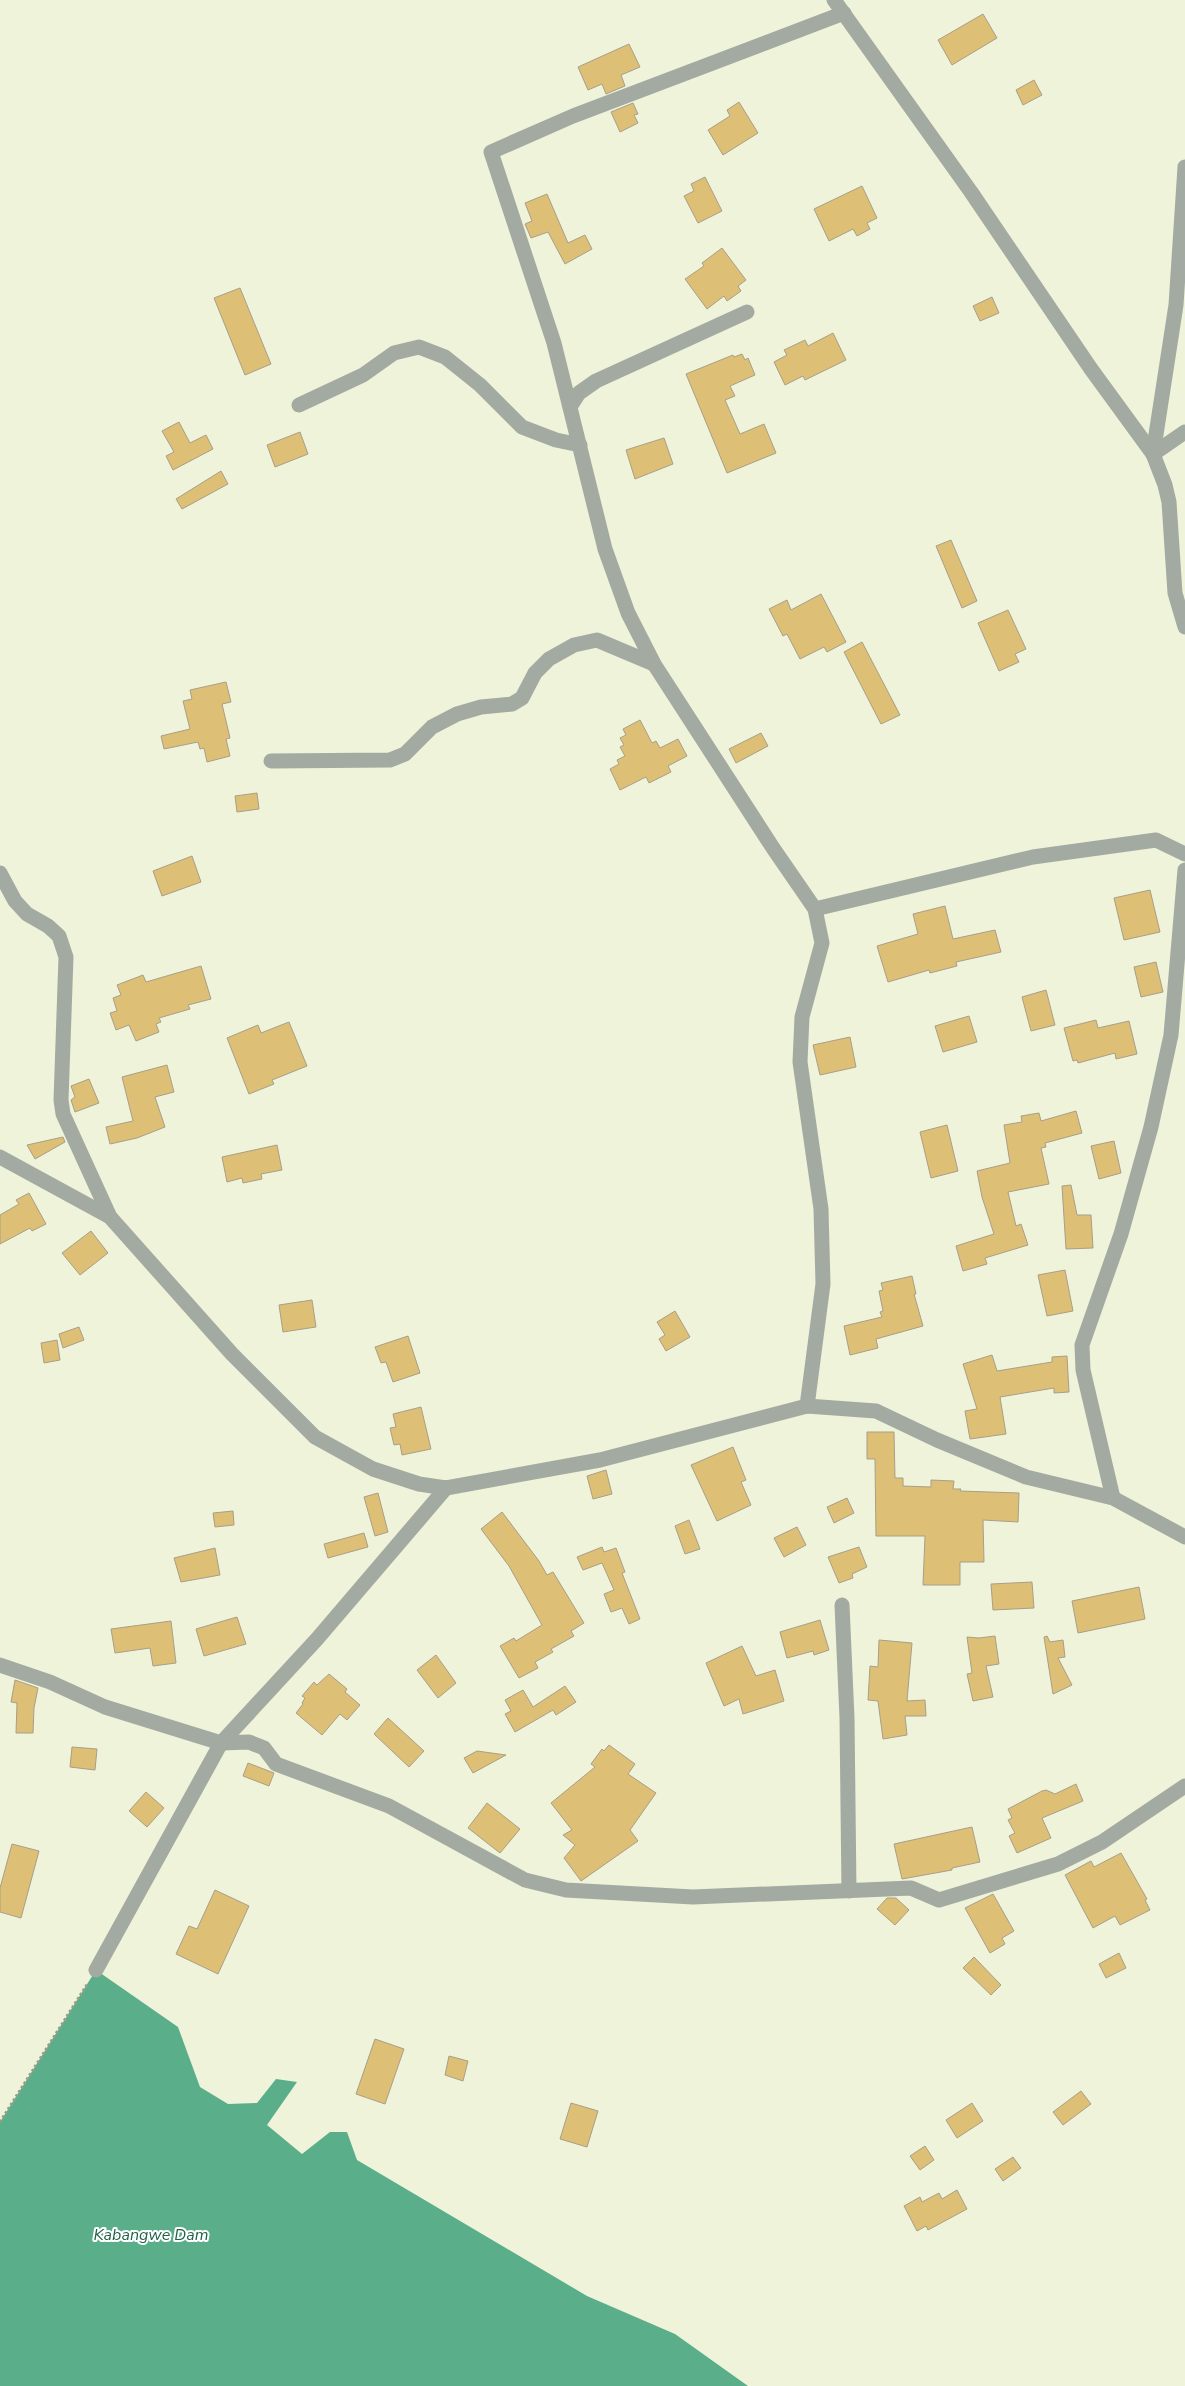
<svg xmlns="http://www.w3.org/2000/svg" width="1185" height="2386" viewBox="0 0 1185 2386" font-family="'Nunito Sans',sans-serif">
  <rect width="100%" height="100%" fill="#eff3da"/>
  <!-- water -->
  <polygon fill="#5aaf8a" points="96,1970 178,2027 200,2087 228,2104 257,2103 276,2079 297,2082 267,2125 302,2154 330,2132 347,2132 357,2160 587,2296 675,2334 748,2386 0,2386 0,2122"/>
  <!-- building -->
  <g fill="#ddbf75" stroke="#a89f89">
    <polygon points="983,14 997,38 952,65 938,40"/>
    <polygon points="629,44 640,67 621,75 625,86 606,94 602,84 588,90 578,67"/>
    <polygon points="1034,80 1042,95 1023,105 1016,90"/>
    <polygon points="739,102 758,133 723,155 708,130 730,116 727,110"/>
    <polygon points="633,103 638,114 634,115 638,123 620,132 611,112"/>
    <polygon points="705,177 722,211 698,223 684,196 694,191 691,184"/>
    <polygon points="862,186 877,218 867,223 870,229 857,236 853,229 829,241 814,209"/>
    <polygon points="547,194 568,243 585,235 592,249 565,264 548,232 531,238 525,224 532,221 525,203"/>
    <polygon points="722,248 746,280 738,286 741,291 727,301 724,296 707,309 685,279 704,266 702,263"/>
    <polygon points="240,288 271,364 245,375 214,298"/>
    <polygon points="992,297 999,313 980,321 973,306"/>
    <polygon points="833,333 846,360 805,380 803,376 785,385 774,362 787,355 784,350 805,340 808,346"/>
    <polygon points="742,354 745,360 748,358 755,375 730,386 735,396 725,400 740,434 764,424 776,453 727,473 686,374 733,355 734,357"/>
    <polygon points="179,422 190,443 206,435 213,449 173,470 166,456 174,452 162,431"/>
    <polygon points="300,432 308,454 275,467 267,445"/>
    <polygon points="664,438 673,464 635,479 626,450"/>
    <polygon points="221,471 228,484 182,509 176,499"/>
    <polygon points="951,540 977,601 962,608 936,546"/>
    <polygon points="821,594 846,642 827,652 824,647 800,659 787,634 783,636 769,609 787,600 791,610"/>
    <polygon points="1008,610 1026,649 1015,654 1019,662 999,671 978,623"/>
    <polygon points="862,642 900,715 881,724 844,652"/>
    <polygon points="226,682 231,702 222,704 230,738 226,739 230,756 207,762 204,748 200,749 198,742 164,749 161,736 190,729 183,701 192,699 190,690"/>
    <polygon points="640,720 652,743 656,741 660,748 678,739 687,756 668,766 671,772 649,783 646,777 620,790 610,769 619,764 617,760 625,756 620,747 624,745 620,738 626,735 623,729"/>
    <polygon points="761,733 768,746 736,763 729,749"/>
    <polygon points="257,793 259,809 237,812 235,796"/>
    <polygon points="192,856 201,882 162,896 153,871"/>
    <polygon points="1150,890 1160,932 1124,940 1114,898"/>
    <polygon points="945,906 953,939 995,930 1001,952 956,962 957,966 930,973 929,970 888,982 877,946 918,934 913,914"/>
    <polygon points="1156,962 1163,992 1141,997 1134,967"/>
    <polygon points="201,966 211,999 188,1005 190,1009 159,1018 161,1022 156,1024 159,1032 136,1041 129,1025 116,1030 110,1013 117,1011 113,998 121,995 117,985 143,975 146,982"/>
    <polygon points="1046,990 1055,1025 1031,1031 1022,997"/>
    <polygon points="969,1016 977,1042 943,1052 935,1026"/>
    <polygon points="1096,1020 1098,1028 1129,1021 1137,1054 1116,1059 1115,1053 1078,1063 1077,1060 1073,1061 1064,1028"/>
    <polygon points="289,1022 307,1066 272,1080 274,1084 249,1094 227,1038 258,1025 261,1033"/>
    <polygon points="850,1037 856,1067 820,1075 813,1045"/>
    <polygon points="167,1065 174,1092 155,1097 165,1127 137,1138 110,1144 106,1127 133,1121 122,1077"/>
    <polygon points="89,1079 99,1103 75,1112 71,1100 75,1097 71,1086"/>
    <polygon points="1076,1111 1082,1133 1045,1143 1046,1147 1041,1148 1049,1184 1008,1192 1016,1226 1021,1224 1028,1245 985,1258 987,1264 963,1271 956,1246 994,1234 982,1197 977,1171 1010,1163 1004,1125 1022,1122 1021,1116 1039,1113 1041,1121"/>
    <polygon points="947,1125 958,1171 931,1178 920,1132"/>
    <polygon points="63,1137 65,1142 35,1159 27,1145"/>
    <polygon points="1114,1141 1121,1173 1099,1179 1091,1146"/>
    <polygon points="277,1145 282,1170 261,1174 262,1179 243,1183 242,1178 227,1182 222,1157"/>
    <polygon points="1071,1185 1077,1215 1091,1215 1093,1248 1066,1249 1062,1186"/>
    <polygon points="29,1193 46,1224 32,1231 30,1228 0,1244 0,1215 19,1204 16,1200"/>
    <polygon points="91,1231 108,1253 80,1275 62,1253"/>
    <polygon points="1065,1270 1073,1311 1047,1316 1038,1275"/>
    <polygon points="912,1276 916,1294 914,1294 923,1326 876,1339 878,1348 850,1355 844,1326 882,1317 880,1312 883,1311 879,1291 883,1290 881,1283"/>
    <polygon points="312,1300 316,1327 283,1332 279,1305"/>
    <polygon points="675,1311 690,1337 666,1351 659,1339 665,1335 657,1322"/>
    <polygon points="79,1327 84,1340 63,1348 59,1334"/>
    <polygon points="408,1336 420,1373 393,1382 386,1362 381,1363 375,1347"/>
    <polygon points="57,1340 60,1360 44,1363 41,1343"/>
    <polygon points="992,1355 997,1371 1052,1362 1052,1357 1067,1356 1069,1392 1054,1393 1054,1388 1000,1397 1006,1434 970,1439 965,1411 977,1409 963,1364"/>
    <polygon points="421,1407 431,1449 402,1455 400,1444 394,1445 390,1428 396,1427 393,1414"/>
    <polygon points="867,1432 894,1432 895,1478 903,1478 903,1486 931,1487 931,1480 954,1481 953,1489 961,1489 960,1491 1019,1493 1018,1522 983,1520 984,1562 960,1562 960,1585 923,1585 925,1536 876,1536 875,1459 867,1459"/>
    <polygon points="733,1447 746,1480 741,1482 751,1505 717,1521 691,1465"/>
    <polygon points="606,1470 612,1494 593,1499 587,1476"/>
    <polygon points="378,1493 388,1532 375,1536 364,1497"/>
    <polygon points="847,1498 854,1513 834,1523 827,1507"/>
    <polygon points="233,1511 234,1525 215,1527 213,1513"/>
    <polygon points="502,1512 539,1561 547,1575 553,1572 584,1623 571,1631 574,1636 551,1649 553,1652 535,1662 538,1668 519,1678 500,1646 514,1638 516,1641 542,1625 509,1566 481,1529"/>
    <polygon points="689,1520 700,1549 685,1554 675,1526"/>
    <polygon points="797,1527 806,1545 784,1557 774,1538"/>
    <polygon points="364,1533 368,1547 328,1558 324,1544"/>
    <polygon points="602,1547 604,1552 616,1548 625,1572 622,1573 640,1619 629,1624 622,1608 611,1612 604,1594 614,1590 602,1563 583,1570 577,1557"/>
    <polygon points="859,1547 867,1567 852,1574 853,1578 839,1583 828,1557"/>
    <polygon points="215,1548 220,1575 181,1582 174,1558"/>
    <polygon points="1032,1582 1034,1608 993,1610 991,1584"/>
    <polygon points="1139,1587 1145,1619 1078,1633 1072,1601"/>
    <polygon points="237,1617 246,1644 204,1656 196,1629"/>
    <polygon points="820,1620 829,1650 814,1655 813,1651 787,1658 780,1632"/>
    <polygon points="171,1621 176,1663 153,1666 150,1648 115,1653 111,1629"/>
    <polygon points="995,1636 999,1664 986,1666 993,1697 973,1701 967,1674 972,1673 967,1637 979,1638"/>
    <polygon points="1047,1636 1050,1642 1063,1640 1065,1657 1058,1658 1072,1685 1053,1694 1044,1637"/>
    <polygon points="879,1640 912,1643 907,1701 925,1700 926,1716 905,1716 907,1735 883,1739 878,1701 868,1700 870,1666 878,1667"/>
    <polygon points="742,1646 756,1676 775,1670 784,1701 743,1714 739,1699 724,1706 706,1663"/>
    <polygon points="436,1655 456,1683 438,1698 417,1670"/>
    <polygon points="329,1674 347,1689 345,1692 360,1705 347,1720 340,1714 322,1735 296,1713 303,1704 302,1703 305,1698 302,1696 314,1682 317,1685"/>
    <polygon points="15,1680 38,1688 34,1708 33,1733 16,1733 17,1703 11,1702"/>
    <polygon points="565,1686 576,1702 556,1715 553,1710 515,1732 505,1714 511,1711 505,1700 523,1690 533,1707"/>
    <polygon points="388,1718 424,1751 409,1767 374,1734"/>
    <polygon points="609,1745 635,1764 628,1774 656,1793 630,1830 638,1841 581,1881 564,1858 575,1845 563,1835 572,1830 551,1803 595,1767 591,1764 602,1749 604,1751"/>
    <polygon points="72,1747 97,1749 95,1770 70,1767"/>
    <polygon points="477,1751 506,1755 473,1773 464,1758"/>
    <polygon points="248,1763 274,1773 269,1786 243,1776"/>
    <polygon points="1076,1784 1083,1801 1042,1818 1051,1838 1017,1853 1009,1836 1015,1833 1008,1820 1012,1818 1008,1809 1042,1791 1046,1790 1055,1794"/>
    <polygon points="146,1792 164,1808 147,1827 129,1811"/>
    <polygon points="487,1803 520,1829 500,1853 468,1828"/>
    <polygon points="972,1827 980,1862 952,1868 952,1870 902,1879 894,1844"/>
    <polygon points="12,1844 39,1851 21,1918 0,1912 0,1888"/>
    <polygon points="1121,1853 1147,1899 1145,1900 1150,1910 1120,1925 1115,1916 1093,1928 1065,1875 1091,1861 1094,1867"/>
    <polygon points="215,1890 249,1906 218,1974 176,1954 189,1926 197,1929"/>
    <polygon points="993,1894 1014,1931 1002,1938 1005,1944 990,1953 965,1908"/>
    <polygon points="887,1898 896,1898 909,1910 895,1925 877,1909"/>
    <polygon points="1119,1953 1126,1968 1106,1978 1099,1964"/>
    <polygon points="974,1957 1001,1985 991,1995 963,1968"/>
    <polygon points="375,2039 404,2049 385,2104 356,2094"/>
    <polygon points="449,2056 468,2061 463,2081 445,2075"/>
    <polygon points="1081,2091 1091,2104 1063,2125 1053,2112"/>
    <polygon points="571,2103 598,2111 587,2147 560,2139"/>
    <polygon points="972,2103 983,2121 957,2138 946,2120"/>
    <polygon points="925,2146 934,2160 920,2170 910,2156"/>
    <polygon points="1013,2157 1021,2168 1003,2181 995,2169"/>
    <polygon points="957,2190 967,2209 928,2230 926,2226 917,2231 904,2206 920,2197 922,2202 939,2193 942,2199"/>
  </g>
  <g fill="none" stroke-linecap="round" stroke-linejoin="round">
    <!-- path -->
    <polyline stroke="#999c89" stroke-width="3" stroke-dasharray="2.5 2.5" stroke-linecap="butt" points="0,2122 88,1983"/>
    <!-- minor -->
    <g stroke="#a3aaa1" stroke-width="15">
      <polyline points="834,0 971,192 1091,369 1153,454 1165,485 1169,502 1175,593 1185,627"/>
      <polyline points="299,405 363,375 394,353 419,347 445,357 480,385 522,427 556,440 580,445"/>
      <polyline points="570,407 579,393 596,381 747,312"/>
      <polyline points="1153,454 1176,305 1185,167"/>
      <polyline points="1153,454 1185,432"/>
      <polyline points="271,761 390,760 405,754 432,727 457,714 481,707 512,704 522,698 535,673 549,659 574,645 597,640 654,664"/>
      <polyline points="0,873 15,901 27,914 48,926 59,936 66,957 61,1100 63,1114 110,1217"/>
      <polyline points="815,909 1033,857 1156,840 1185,854"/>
      <polyline points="0,1157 110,1217 232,1354 315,1437 373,1469 419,1484 446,1488 600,1460 807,1406 876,1411 937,1440 1026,1477 1113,1498 1185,1537"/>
      <polyline points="807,1406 823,1284 821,1209 800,1062 802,1017 822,943 815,909 773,848 654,664 628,613 605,549 554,343 491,152 573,116 844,13"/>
      <polyline points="1113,1498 1083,1370 1082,1345 1121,1234 1151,1127 1171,1035 1185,870"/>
      <polyline points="842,1605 847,1718 849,1891"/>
      <polyline points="0,1665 50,1682 105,1707 221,1743 249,1742 264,1748 276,1764 389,1806 525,1880 566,1890 693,1897 911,1888 939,1900 1058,1864 1102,1842 1185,1786"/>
      <polyline points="96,1970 221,1743 317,1639 446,1488"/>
    </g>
  </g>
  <g text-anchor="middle" stroke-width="4" stroke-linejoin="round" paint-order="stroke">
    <!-- water labels -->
    <g font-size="16" font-style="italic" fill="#226148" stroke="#fff">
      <text x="151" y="2240">Kabangwe Dam</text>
    </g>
  </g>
</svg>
